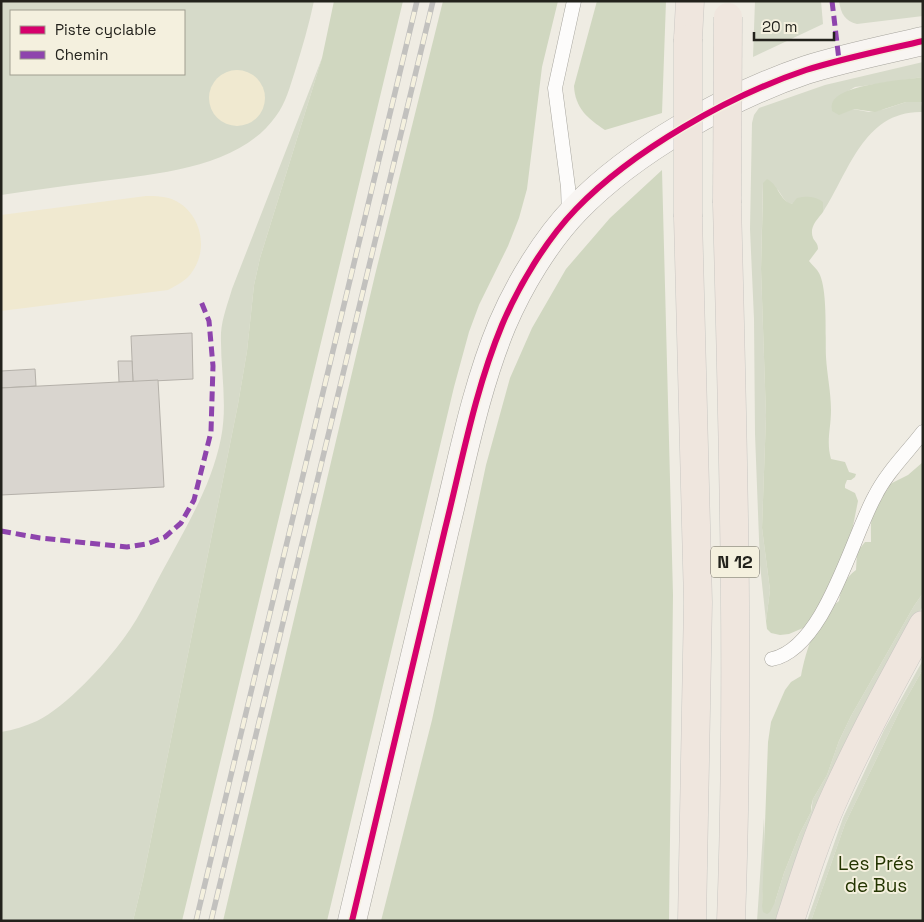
<svg xmlns="http://www.w3.org/2000/svg" width="924" height="922" viewBox="0 0 924 922" font-family="'Space Grotesk',sans-serif">
  <rect width="100%" height="100%" fill="#efece3"/>
  <!-- green -->
  <g fill="#d6dac9" fill-rule="evenodd">
    <path d="M1,1H314C309,25 302,48 295,71C290,86 286,103 276,116C239,169 154,174 95,182C64,186 33,190 1,195ZM11,11H184V74H11Z"/>
    <polygon points="755,1 821,1 823,24 753,57"/>
    <path d="M839,1H923V16L857,24C845,21 841,14 839,1Z"/>
    <path d="M322,58L260,258L254,285L247,351L238,404L143,879L133,921H1V732C13,730 26,726 37,721C66,707 105,664 124,638C142,614 154,585 169,559C190,520 212,483 221,438C228,403 220,368 221,333C222,318 228,303 232,289Z"/>
    <path d="M923,62V77L863,86L855,87L848,91L853,109L869,112L885,109L906,102H921L923,112C864,110 849,172 823,212V202L789,204L784,199L778,190L763,183L761,269L766,416L762,528L770,590L766,621L760,565L755,434L754,319L750,229L752,123L754,115L759,108L825,85Z"/>
    <polygon points="923,593 923,606 889,666 779,921 757,921 764,818 765,858 762,906 775,902 784,873 800,833 811,812 813,799 827,775 839,741 851,716 914,606"/>
    <polygon points="923,660 923,669 902,706 845,824 811,921 807,921 843,818 884,730"/>
  </g>
  <!-- forest -->
  <g fill="#d0d7c0">
    <polygon points="334,1 403,1 182,921 133,921 143,879 238,404 247,351 254,285 260,258 322,58"/>
    <polygon points="443,1 558,1 542,67 527,189 519,218 508,246 479,305 469,332 454,387 327,921 223,921 375,275"/>
    <path d="M597,1H666L662,113L605,130C588,119 575,108 574,86Z"/>
    <path d="M923,77V102H906L875,112L854,109L839,115L832,111C832,109 831,106 832,104C837,84 905,80 923,77Z"/>
    <polygon points="662,170 673,595 669,921 381,921 432,720 486,465 510,378 532,328 566,269 610,218"/>
    <path d="M767,179C778,184 780,201 792,204L797,198C807,196 815,196 823,202V212C817,220 809,227 813,238C815,242 818,243 818,249L809,261C812,265 817,269 819,273C828,290 825,336 826,357C827,375 831,392 831,410C831,429 826,441 831,459L845,462L849,472L856,474L855,477L851,480H847L845,485V488L855,493L858,501L851,536L833,578L813,617L803,628L789,634L780,635L771,633L767,629L766,621L770,590L762,528L766,416L761,269L763,192V183Z"/>
    <path d="M923,462V593L914,606L851,716L839,741L827,775L813,799L811,807V812L800,833L784,873L775,902L770,912L767,914L763,912L762,906L768,742L771,722L785,690L791,682L801,676C806,650 816,617 839,601C841,588 845,578 856,570L857,552L865,542H871C871,532 870,518 874,508C877,499 887,494 890,484L908,475Z"/>
    <polygon points="923,669 923,921 811,921 845,824 902,706"/>
  </g>
  <!-- sand -->
  <g fill="#f0e9d0">
    <circle cx="237" cy="98" r="28"/>
    <path d="M146,196C156,196 166,196 176,201C201,214 209,249 192,272C186,281 177,285 168,290L1,311V215Z"/>
  </g>
  <!-- building -->
  <g fill="#d9d5cf" stroke="#b5b1aa">
    <polygon points="192,333 193,379 133,382 131,336"/>
    <polygon points="118,361 132,361 133,382 119,382"/>
    <polygon points="35,369 36,386 1,388 1,371"/>
    <polygon points="158,380 164,487 1,495 1,388"/>
  </g>
  <g fill="none" stroke-linecap="round" stroke-linejoin="round">
    <!-- lane casing -->
    <g stroke="#a7a59e" stroke-width="15">
      <g id="lane">
        <polyline points="569,215 568,187 555,88 574,1"/>
        <path d="M772,659C825,648 852,537 875,496C887,472 907,453 923,432"/>
      </g>
    </g>
    <!-- secondary casing -->
    <g stroke="#a7a59e" stroke-width="29">
      <path id="secondary" d="M352,921C383,790 413,659 445,529C462,461 475,390 502,325C519,285 546,240 576,209C633,150 729,96 806,70C844,58 884,50 923,41"/>
    </g>
    <!-- highway casing -->
    <g stroke="#c9c7c3" stroke-width="29">
      <g id="highway">
        <polyline points="688,39 690,1"/>
        <path d="M727,203C733,442 740,681 731,921"/>
        <polyline points="688,217 698,602 692,921"/>
        <path d="M790,921C804,877 818,833 837,792C863,735 893,680 923,625"/>
      </g>
    </g>
    <!-- lane -->
    <use href="#lane" stroke="#fdfcfb" stroke-width="14"/>
    <!-- secondary -->
    <use href="#secondary" stroke="#f8f5f2" stroke-width="28"/>
    <!-- highway -->
    <use href="#highway" stroke="#efe6de" stroke-width="28"/>
    <!-- rail casing -->
    <g stroke="#c2c1be" stroke-width="5.5">
      <g id="rail">
        <polyline points="196,921 417,1"/>
        <polyline points="211,921 433,1"/>
      </g>
    </g>
    <!-- rail -->
    <use href="#rail" stroke="#f4f0de" stroke-width="4" stroke-dasharray="11" stroke-linecap="butt"/>
    <!-- highway-bridge casing -->
    <g stroke="#c9c7c3" stroke-width="29" stroke-linecap="butt">
      <g id="highway-bridge">
        <polyline points="727,203 728,17"/>
        <polyline points="688,217 688,39"/>
      </g>
    </g>
    <!-- highway-bridge -->
    <use href="#highway-bridge" stroke="#efe6de" stroke-width="28"/>
    <!-- quiet -->
    <g stroke="#8e44ad" stroke-width="5" stroke-dasharray="10 5" stroke-linecap="butt">
      <polyline points="832,1 839,60"/>
      <polyline points="1,531 40,538 127,547 147,544 165,537 181,523 194,500 211,432 213,366 209,321 200,299"/>
    </g>
    <!-- cycleway casing -->
    <g stroke="#f4f0de" stroke-width="9">
      <path id="cycleway" d="M352,921C383,790 413,659 445,529C462,461 475,390 502,325C519,285 546,240 576,209C633,150 729,96 806,70C844,58 884,50 923,41"/>
    </g>
    <!-- cycleway -->
    <use href="#cycleway" stroke="#d6006c" stroke-width="6"/>
  </g>
  <g text-anchor="middle" stroke-width="4" stroke-linejoin="round" paint-order="stroke">
    <!-- shield labels -->
    <rect fill="#f4f0de" stroke="#626056" stroke-width="1" x="711" y="546.5" width="48" height="31" rx="4"/>
    <g font-size="18" font-weight="bold" fill="#23221c">
      <text x="735" y="568">N 12</text>
    </g>
    <!-- park labels -->
    <g font-size="19" fill="#233400" stroke="#f4f0de">
      <text x="876" y="870">Les Prés<tspan x="876" dy="22">de Bus</tspan></text>
    </g>
  </g>
  <!-- border -->
  <rect width="924" height="922" fill="none" stroke="#23221c" stroke-width="5"/>
  <!-- legend -->
  <rect x="10" y="10" width="175" height="65" fill="#f4f0de" stroke="#a09e90"/>
  <rect x="20" y="26" width="25" height="8" fill="#d6006c" stroke="#a09e90"/>
  <text x="55" y="35" font-size="15" fill="#23221c">Piste cyclable</text>
  <rect x="20" y="51" width="25" height="8" fill="#8e44ad" stroke="#a09e90"/>
  <text x="55" y="60" font-size="15" fill="#23221c">Chemin</text>
  <!-- scale -->
  <path d="M754 32v8h80v-8" fill="none" stroke="#23221c" stroke-width="2.5"/>
  <text x="762" y="32" font-size="15" fill="#23221c" stroke="#f4f0de" stroke-width="4" paint-order="stroke">20 m</text>
</svg>
